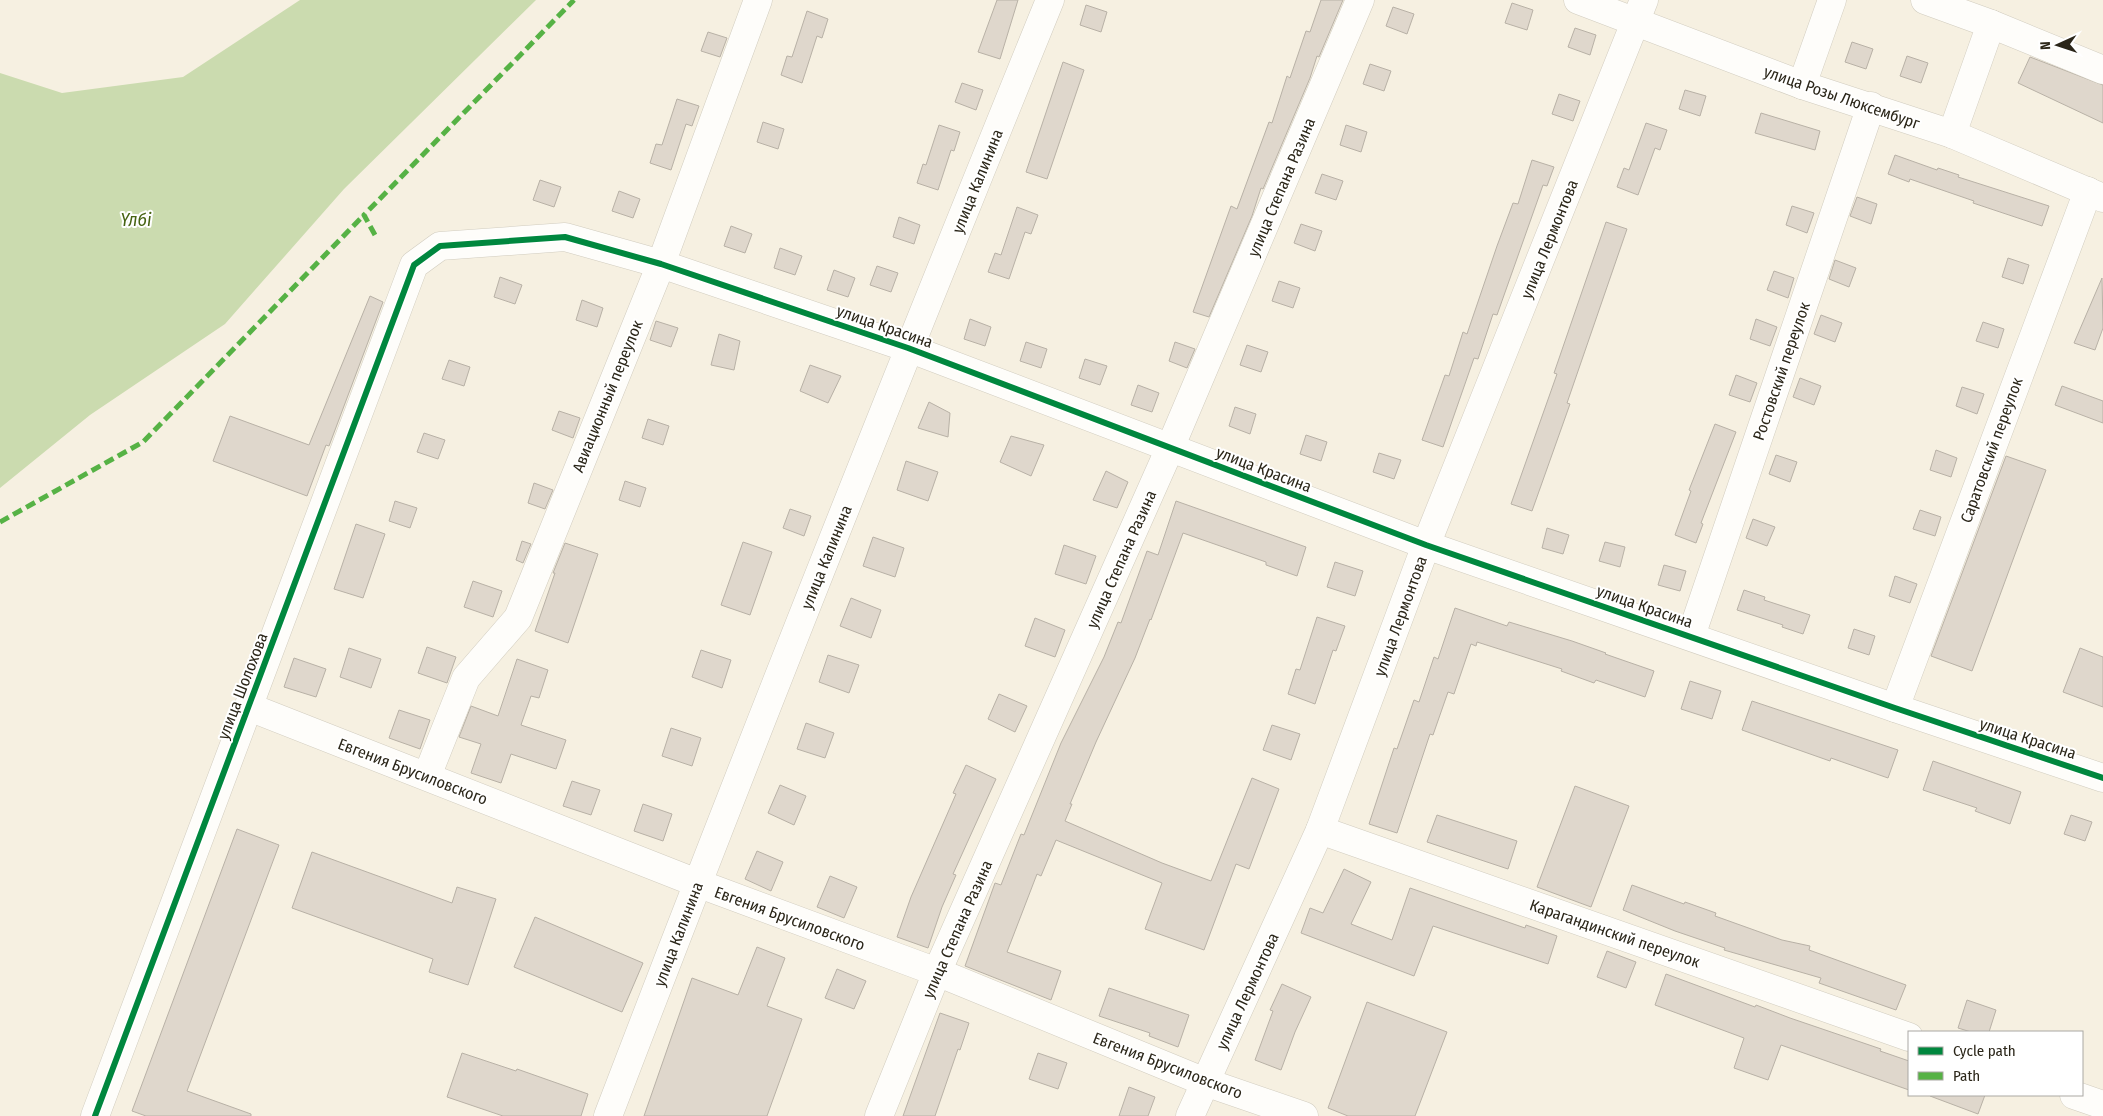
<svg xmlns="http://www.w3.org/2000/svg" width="2103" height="1116" viewBox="0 0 2103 1116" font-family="'Fira Sans Condensed',sans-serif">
  <rect width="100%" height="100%" fill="#f6f0e1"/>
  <!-- water -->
  <polygon fill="#cbdbaf" points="300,0 536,0 344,189 225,324 90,415 0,488 0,73 62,93 183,77"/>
  <!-- building -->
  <g fill="#dfd7cc" stroke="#b8b1a6">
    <polygon points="997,0 1018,0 1000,59 978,52"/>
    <polygon points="1321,0 1343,0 1319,57 1317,56 1310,78 1263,189 1261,188 1252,216 1209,317 1193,312 1231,206 1237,209 1269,122 1272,123 1287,76 1290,78 1306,31 1310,32"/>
    <polygon points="1512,3 1533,10 1527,30 1505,23"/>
    <polygon points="1086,5 1107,12 1101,32 1080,25"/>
    <polygon points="1393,7 1414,14 1407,34 1386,26"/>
    <polygon points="807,11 828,19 822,38 817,36 802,83 781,75 787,56 792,57"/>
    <polygon points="1575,28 1596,35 1590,55 1568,47"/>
    <polygon points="708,32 727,38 720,57 701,51"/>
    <polygon points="1852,42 1873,49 1866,69 1845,62"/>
    <polygon points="1907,56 1928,63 1921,83 1900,76"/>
    <polygon points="2030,57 2103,85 2103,123 2018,83"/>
    <polygon points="1063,62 1084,70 1047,179 1026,172"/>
    <polygon points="1370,64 1391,71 1384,91 1363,84"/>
    <polygon points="962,83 983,90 976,110 955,102"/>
    <polygon points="1685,90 1706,96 1700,116 1679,109"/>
    <polygon points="1559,94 1580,101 1573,121 1552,114"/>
    <polygon points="677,99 699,106 692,126 686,124 671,170 650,163 656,144 662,145"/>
    <polygon points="1761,113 1820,131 1815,150 1755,133"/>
    <polygon points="763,122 784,129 778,149 757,142"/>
    <polygon points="1646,123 1667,130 1660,150 1655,148 1638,195 1617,187 1624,168 1629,170"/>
    <polygon points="939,125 960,132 954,151 951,150 938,190 917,183 923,164 926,165"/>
    <polygon points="1346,125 1367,132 1361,152 1340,145"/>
    <polygon points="1895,155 1937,170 1938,168 1959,175 1958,177 2049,206 2042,226 1973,203 1974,201 1910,179 1909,182 1888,174"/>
    <polygon points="1532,160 1554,167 1547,186 1543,185 1497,315 1493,314 1478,359 1474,358 1443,447 1422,440 1445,375 1449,376 1463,332 1467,334 1497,246 1513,203 1518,204"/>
    <polygon points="1322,174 1343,181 1336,200 1315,193"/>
    <polygon points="540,180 561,187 554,207 533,200"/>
    <polygon points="619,191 640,199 633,218 612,211"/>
    <polygon points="1857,197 1877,204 1871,224 1850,216"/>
    <polygon points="1792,206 1814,213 1807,233 1786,225"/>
    <polygon points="1017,207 1038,215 1031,234 1025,232 1009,279 988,272 995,253 1001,255"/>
    <polygon points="899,217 920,225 914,244 893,237"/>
    <polygon points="1606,222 1627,229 1567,403 1570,404 1532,511 1511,504 1557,374 1554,373"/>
    <polygon points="1301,224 1322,231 1315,251 1294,243"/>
    <polygon points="731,226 752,234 745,253 724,246"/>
    <polygon points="780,248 802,256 795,275 774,268"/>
    <polygon points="2008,258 2029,265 2023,284 2002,277"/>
    <polygon points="1835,260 1856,268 1849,287 1829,279"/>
    <polygon points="877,266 898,273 891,292 870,285"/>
    <polygon points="834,270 855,278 848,297 827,290"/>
    <polygon points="1774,271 1794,278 1788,298 1767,290"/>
    <polygon points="500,277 522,285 515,304 494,297"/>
    <polygon points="2102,278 2103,328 2095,350 2074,343"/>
    <polygon points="1279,281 1300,288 1293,308 1272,301"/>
    <polygon points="370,296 383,302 329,446 326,445 307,496 213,461 230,416 309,445"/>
    <polygon points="582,300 603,308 597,327 576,320"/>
    <polygon points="1821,315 1842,323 1835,342 1814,334"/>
    <polygon points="970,319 991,327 985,346 964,339"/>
    <polygon points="1756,319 1777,327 1770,346 1750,339"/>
    <polygon points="656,321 678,328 671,347 650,340"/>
    <polygon points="1983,322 2004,329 1998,348 1976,341"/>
    <polygon points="719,334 740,341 734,370 711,365"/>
    <polygon points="1026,342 1047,349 1041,368 1020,361"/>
    <polygon points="1175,342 1195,349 1187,368 1169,361"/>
    <polygon points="1247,345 1268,352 1261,372 1240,365"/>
    <polygon points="1085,359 1107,366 1100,385 1079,378"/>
    <polygon points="449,360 470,367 464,386 442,379"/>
    <polygon points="810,365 841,376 828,403 800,391"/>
    <polygon points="1736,375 1757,383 1750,402 1729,395"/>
    <polygon points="1800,378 1821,386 1814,405 1793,397"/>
    <polygon points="1138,385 1159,393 1152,412 1131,405"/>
    <polygon points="2062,386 2103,401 2103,423 2055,405"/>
    <polygon points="1962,387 1984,394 1977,414 1956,406"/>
    <polygon points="929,402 950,413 948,437 918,428"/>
    <polygon points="1235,407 1256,414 1250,434 1229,426"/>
    <polygon points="559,411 580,418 573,438 552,430"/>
    <polygon points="648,419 669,426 663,445 642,438"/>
    <polygon points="1715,424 1736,432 1701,523 1703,524 1696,543 1675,535 1691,491 1689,490"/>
    <polygon points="424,433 445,440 438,459 417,452"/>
    <polygon points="1306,435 1327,442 1321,461 1300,454"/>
    <polygon points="1011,436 1044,445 1031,476 1000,462"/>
    <polygon points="1936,450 1957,458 1951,477 1930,470"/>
    <polygon points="1379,453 1401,460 1394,479 1373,472"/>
    <polygon points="1776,455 1797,462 1790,482 1769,474"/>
    <polygon points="2006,456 2046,470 1972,671 1931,656"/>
    <polygon points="906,461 938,472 928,501 897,490"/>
    <polygon points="1106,471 1128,482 1117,508 1093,500"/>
    <polygon points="625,481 646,488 640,507 619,500"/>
    <polygon points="534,483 553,490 545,509 528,503"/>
    <polygon points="395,501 417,508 410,528 389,521"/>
    <polygon points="1176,501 1306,547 1297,576 1266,565 1266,562 1183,533 1151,620 1150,619 1135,658 1096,742 1070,804 1072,804 1065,821 1162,863 1211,881 1252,778 1279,789 1249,869 1236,864 1204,950 1145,929 1162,883 1056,840 1041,876 1037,874 1007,952 1061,971 1051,1000 965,966 995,883 1001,885 1021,834 1024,835 1061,743 1104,657 1118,622 1121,623 1147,551 1158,555"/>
    <polygon points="790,509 811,516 804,536 783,528"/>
    <polygon points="1920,510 1941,517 1935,536 1913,529"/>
    <polygon points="1753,519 1775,527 1767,546 1746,538"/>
    <polygon points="356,524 385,534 363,598 334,589"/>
    <polygon points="1547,528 1569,535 1563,554 1542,548"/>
    <polygon points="873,537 904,548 895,577 863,566"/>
    <polygon points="522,541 531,544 523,563 516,560"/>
    <polygon points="743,542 772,552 750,615 721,605"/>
    <polygon points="1605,542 1625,547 1620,567 1599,561"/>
    <polygon points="565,543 598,554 568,643 535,631 555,573 553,573"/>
    <polygon points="1064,545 1096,556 1086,584 1055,574"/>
    <polygon points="1335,562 1363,571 1355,596 1327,587"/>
    <polygon points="1664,565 1686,571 1680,591 1658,585"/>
    <polygon points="1895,576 1917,584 1910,603 1889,596"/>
    <polygon points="473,581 502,591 493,617 464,607"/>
    <polygon points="1744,590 1765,597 1764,600 1810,615 1803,634 1782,627 1783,625 1737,610"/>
    <polygon points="851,598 881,610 871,638 840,626"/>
    <polygon points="1455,608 1507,626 1509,622 1572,641 1606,653 1605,654 1654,671 1645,697 1596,680 1594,683 1561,671 1562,669 1477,642 1476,646 1471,644 1454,694 1448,692 1433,735 1430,734 1397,833 1369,824 1394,748 1397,749 1414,700 1419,702 1434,657 1438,659"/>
    <polygon points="1317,617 1345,626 1336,651 1333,650 1315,704 1288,694 1296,669 1300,670"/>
    <polygon points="1035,618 1065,630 1055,657 1025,646"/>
    <polygon points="1854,629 1875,636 1869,655 1848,648"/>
    <polygon points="427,647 456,657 447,683 418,673"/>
    <polygon points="349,648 381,659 371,688 340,677"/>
    <polygon points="2080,648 2103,657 2103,707 2063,692"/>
    <polygon points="701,650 731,660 722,688 692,677"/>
    <polygon points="828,655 859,665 849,693 819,682"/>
    <polygon points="294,658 326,669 316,697 284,687"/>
    <polygon points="517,659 548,670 539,698 531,696 521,725 566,740 556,769 511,754 501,783 471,773 481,744 459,737 471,706 498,716"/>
    <polygon points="1690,681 1721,691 1712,719 1681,709"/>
    <polygon points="999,694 1027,706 1015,732 988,719"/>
    <polygon points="1752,701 1898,750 1888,778 1831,758 1830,761 1742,730"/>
    <polygon points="399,710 430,720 420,749 389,738"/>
    <polygon points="806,723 834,733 825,758 797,749"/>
    <polygon points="1272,725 1300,734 1291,760 1263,750"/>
    <polygon points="671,728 701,738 692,766 662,756"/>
    <polygon points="1933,761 2021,792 2010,824 1975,811 1977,808 1923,790"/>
    <polygon points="966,765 996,779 953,874 956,875 942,907 928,948 897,937 911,897 956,794 953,793"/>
    <polygon points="572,781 600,790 591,815 563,806"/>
    <polygon points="780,785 806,796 794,825 768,813"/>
    <polygon points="1575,786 1629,806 1591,907 1537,887"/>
    <polygon points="643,804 672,814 663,841 634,831"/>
    <polygon points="1437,815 1517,841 1508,869 1427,842"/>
    <polygon points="2071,815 2092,822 2085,841 2064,834"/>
    <polygon points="237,829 279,845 187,1091 251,1114 251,1116 146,1116 132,1111"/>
    <polygon points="757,851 783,862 771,891 745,879"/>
    <polygon points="312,852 452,903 457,887 496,899 468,985 429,972 433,959 292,908"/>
    <polygon points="1344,869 1371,882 1351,924 1392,940 1410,888 1525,928 1526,925 1557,936 1548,964 1433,926 1414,976 1301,933 1310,908 1323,913"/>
    <polygon points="830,876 857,887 844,918 817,907"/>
    <polygon points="1632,885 1684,904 1685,902 1716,913 1715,916 1782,940 1810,946 1809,950 1906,985 1896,1010 1819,983 1821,978 1724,950 1725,948 1675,931 1623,910"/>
    <polygon points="535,917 643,963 622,1012 514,967"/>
    <polygon points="757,947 785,958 767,1006 802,1019 767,1116 644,1116 692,978 738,995"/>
    <polygon points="1607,951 1636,962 1626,988 1597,977"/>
    <polygon points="837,969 866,981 854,1009 825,998"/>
    <polygon points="1666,974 1755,1007 1756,1005 1790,1018 1881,1049 1880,1051 1909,1061 1909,1090 1781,1045 1768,1080 1734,1068 1744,1038 1655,1005"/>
    <polygon points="1282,984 1311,997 1295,1032 1281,1070 1255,1060 1273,1011 1270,1010"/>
    <polygon points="1109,988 1189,1015 1178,1047 1149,1036 1150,1033 1099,1016"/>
    <polygon points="1967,1000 1996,1010 1989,1032 1971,1032 1958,1028"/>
    <polygon points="1367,1002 1447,1032 1415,1116 1348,1116 1328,1108"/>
    <polygon points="940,1013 969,1023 960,1050 958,1049 935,1116 903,1116"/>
    <polygon points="462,1053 516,1071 517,1069 588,1094 581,1116 503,1116 447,1097"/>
    <polygon points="1038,1053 1067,1063 1058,1089 1029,1079"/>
    <polygon points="1129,1087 1155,1097 1148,1116 1119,1116"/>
    <polygon points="1930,1095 1985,1095 1978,1114 1930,1096"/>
  </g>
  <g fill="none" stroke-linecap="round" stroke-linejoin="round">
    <!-- minor casing -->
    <g stroke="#d1ccbf" stroke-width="29">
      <g id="minor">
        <polyline points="1578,0 1802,85 1952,134 2103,198"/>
        <polyline points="1925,0 1991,24 2103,70"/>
        <polyline points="1802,85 1832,0"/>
        <polyline points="1952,134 1991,24"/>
        <polyline points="1691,636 1871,106"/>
        <polyline points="249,707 697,883 937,972 1205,1082 1304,1116"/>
        <polyline points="1895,708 2088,191"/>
        <polyline points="427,776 466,678 518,618 661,264 758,0"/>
        <polyline points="1320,830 1909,1037"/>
        <polyline points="2074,1095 2103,1105"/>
        <polyline points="95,1116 414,265 440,246 565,237 661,264 908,348 1426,545 1895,708 2103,778"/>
        <path d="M608,1116C751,742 899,371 1050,0"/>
        <polyline points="879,1116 937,972 1170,448 1360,0"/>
        <polyline points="1190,1116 1320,830 1426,545 1644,0"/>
      </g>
    </g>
    <!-- minor -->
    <use href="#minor" stroke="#fefdfa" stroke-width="28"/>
    <!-- quiet -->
    <g stroke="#56b245" stroke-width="5" stroke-dasharray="10 5" stroke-linecap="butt">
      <polyline points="375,235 364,215 574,0"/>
      <polyline points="0,522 143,442 364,215"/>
    </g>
    <!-- cycleway casing -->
    <g stroke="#fff" stroke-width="9">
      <polyline id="cycleway" points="95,1116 414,265 440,246 565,237 661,264 908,348 1426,545 1895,708 2103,778"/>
    </g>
    <!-- cycleway -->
    <use href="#cycleway" stroke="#00873e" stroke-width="6"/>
  </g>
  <g text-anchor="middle" stroke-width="4" stroke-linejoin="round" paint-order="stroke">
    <!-- street labels -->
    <g font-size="16" fill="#2b2619" stroke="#fff">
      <text transform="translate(1842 97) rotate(19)" y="6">улица Розы Люксембург</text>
      <text transform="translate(977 181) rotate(-68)" y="6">улица Калинина</text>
      <text transform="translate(1281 187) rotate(-67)" y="6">улица Степана Разина</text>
      <text transform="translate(1549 239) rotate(-68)" y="6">улица Лермонтова</text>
      <text transform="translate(885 326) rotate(19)" y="6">улица Красина</text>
      <text transform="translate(1781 371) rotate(-71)" y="6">Ростовский переулок</text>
      <text transform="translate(607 396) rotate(-68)" y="6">Авиационный переулок</text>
      <text transform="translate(1991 450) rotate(-70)" y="6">Саратовский переулок</text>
      <text transform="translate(1264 469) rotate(21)" y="6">улица Красина</text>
      <text transform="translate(826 557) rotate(-68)" y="6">улица Калинина</text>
      <text transform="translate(1121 559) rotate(-66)" y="6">улица Степана Разина</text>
      <text transform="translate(1645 606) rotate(19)" y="6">улица Красина</text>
      <text transform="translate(1400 616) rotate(-70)" y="6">улица Лермонтова</text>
      <text transform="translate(242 686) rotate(-69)" y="6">улица Шолохова</text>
      <text transform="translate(2028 738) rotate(18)" y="6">улица Красина</text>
      <text transform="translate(413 771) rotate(21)" y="6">Евгения Брусиловского</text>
      <text transform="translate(790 918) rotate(20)" y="6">Евгения Брусиловского</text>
      <text transform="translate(957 929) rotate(-66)" y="6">улица Степана Разина</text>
      <text transform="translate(1615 933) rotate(19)" y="6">Карагандинский переулок</text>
      <text transform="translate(678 934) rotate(-69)" y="6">улица Калинина</text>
      <text transform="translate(1247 991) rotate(-65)" y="6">улица Лермонтова</text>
      <text transform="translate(1168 1065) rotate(21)" y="6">Евгения Брусиловского</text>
    </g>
    <!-- water labels -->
    <g font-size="18" font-style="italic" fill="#466312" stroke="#fff">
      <text x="136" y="226">Үлбі</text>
    </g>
  </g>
  <!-- legend -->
  <rect x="1908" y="1031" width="175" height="65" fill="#ffffff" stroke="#aaa8a3"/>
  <rect x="1918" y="1047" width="25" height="8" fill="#00873e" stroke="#aaa8a3"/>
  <text x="1953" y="1056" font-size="15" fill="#2b2619">Cycle path</text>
  <rect x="1918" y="1072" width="25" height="8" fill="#56b245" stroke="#aaa8a3"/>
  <text x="1953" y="1081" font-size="15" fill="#2b2619">Path</text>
  <!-- north arrow -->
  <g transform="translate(2058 45) rotate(267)" stroke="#ffffff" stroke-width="4" paint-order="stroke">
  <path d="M0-4L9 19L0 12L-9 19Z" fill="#2b2619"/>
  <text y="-8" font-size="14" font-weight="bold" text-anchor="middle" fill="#2b2619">N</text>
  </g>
</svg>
